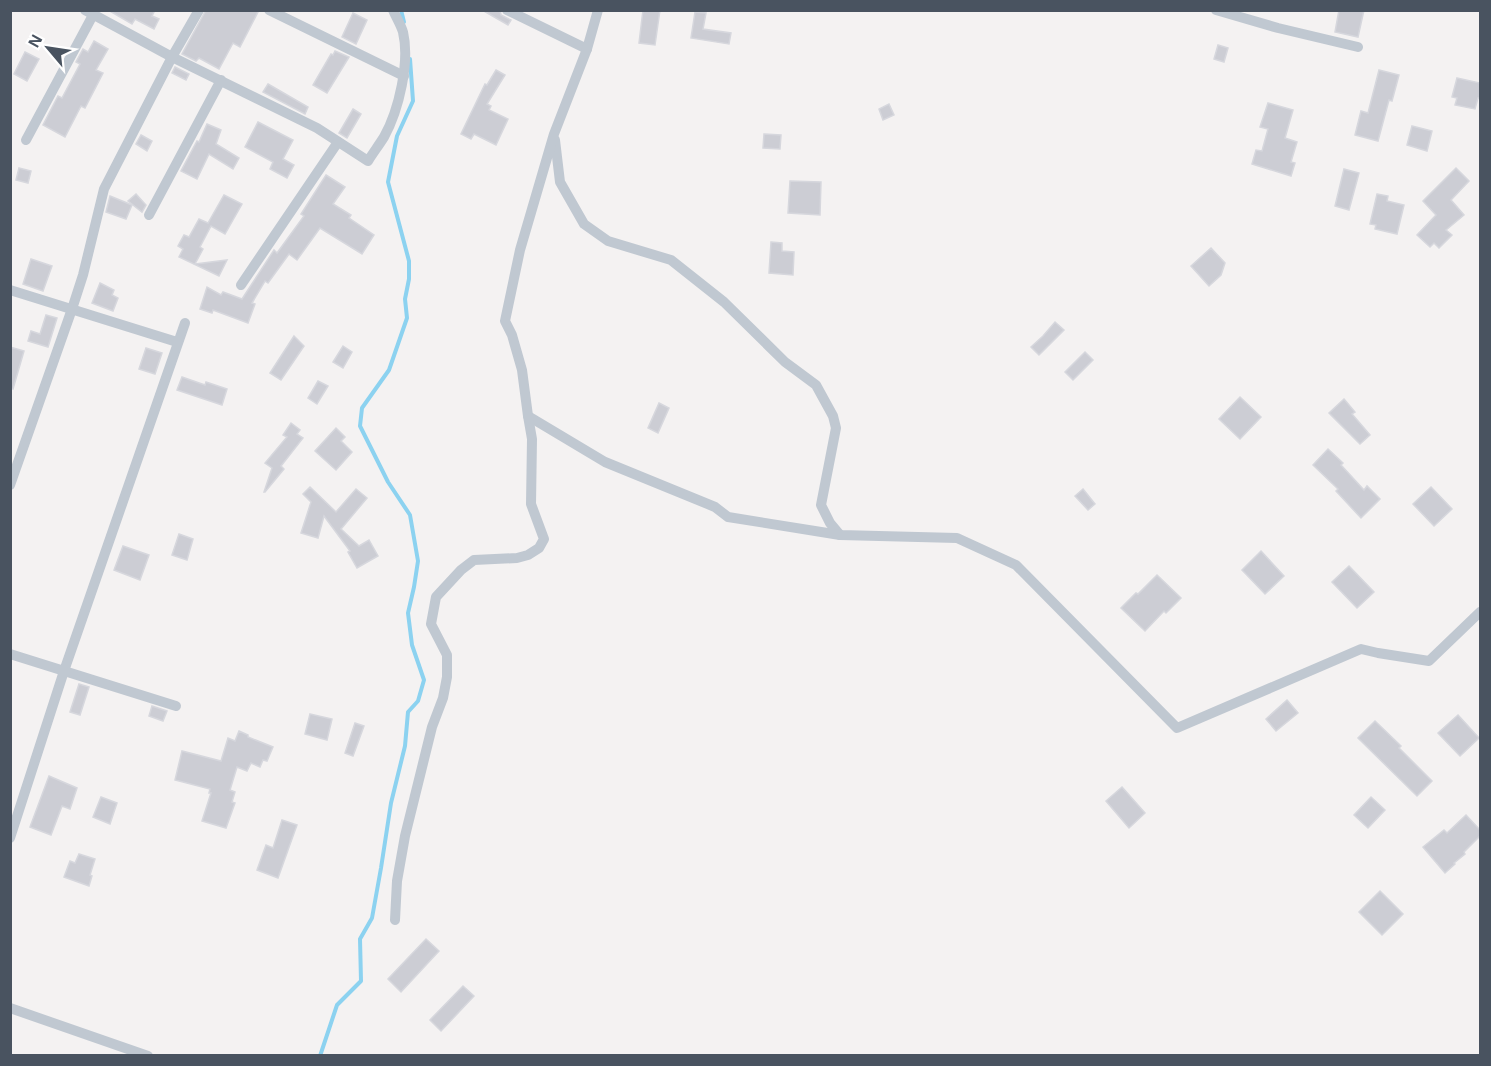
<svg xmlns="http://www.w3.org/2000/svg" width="1491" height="1066" viewBox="0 0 1491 1066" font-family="Arial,sans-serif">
  <rect width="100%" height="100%" fill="#f4f2f2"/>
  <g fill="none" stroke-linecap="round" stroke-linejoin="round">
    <!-- stream -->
    <g stroke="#8cd2f0" stroke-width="4">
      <polyline points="401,10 404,22"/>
      <polyline points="320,1056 337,1005 361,981 360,939 372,918 381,868 391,803 405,746 408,712 418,701 424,680 412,645 408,613 414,587 418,561 410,515 388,482 360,426 362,408 389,370 407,318 405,299 409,279 409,261 388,182 397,136 413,101 410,59"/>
    </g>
  </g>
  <!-- building -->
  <g fill="#cccdd4" stroke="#d6d7dd" stroke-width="1.5">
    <polygon points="108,10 155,10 152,16 159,19 154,29 135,19 132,24"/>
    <polygon points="206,10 259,10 240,47 233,43 219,69 199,58 196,61 182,54"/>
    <polygon points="482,10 500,10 501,15 511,20 508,25"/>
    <polygon points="643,10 660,10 655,45 639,43"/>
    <polygon points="1339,10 1364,10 1358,37 1335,32"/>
    <polygon points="695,12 706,13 703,29 731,33 729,44 691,38"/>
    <polygon points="353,13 367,20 356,44 342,37"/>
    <polygon points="94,41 108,49 96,70 103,73 85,108 81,106 65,137 43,125 58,96 62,98 80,64 76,62 83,49 88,52"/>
    <polygon points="1218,45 1228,48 1224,62 1214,59"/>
    <polygon points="335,51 349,57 327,93 313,85 331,54 333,55"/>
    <polygon points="25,52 39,59 27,81 14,74"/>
    <polygon points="175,67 189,74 186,80 172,73"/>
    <polygon points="496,70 505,75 487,104 491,106 489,110 508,119 496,145 474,134 471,139 461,134 485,84 487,85"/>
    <polygon points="1379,70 1399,75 1392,101 1389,100 1378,141 1355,135 1361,111 1368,113"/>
    <polygon points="1457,78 1480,83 1480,98 1478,98 1475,109 1455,105 1457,98 1452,97"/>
    <polygon points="268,84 308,107 305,114 263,92"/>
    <polygon points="1268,103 1293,110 1285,138 1297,142 1291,162 1295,163 1291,176 1252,164 1256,150 1262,151 1268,129 1260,127"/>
    <polygon points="889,104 894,115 883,120 879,109"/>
    <polygon points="353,109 361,114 347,138 339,133"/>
    <polygon points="258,122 293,140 283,159 294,165 287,178 270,169 273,162 245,147"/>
    <polygon points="207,124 221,130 216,144 239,158 233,169 209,154 197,179 181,171 197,141 199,142"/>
    <polygon points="1412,126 1432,131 1427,151 1407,145"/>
    <polygon points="764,134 781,135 780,149 763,148"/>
    <polygon points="141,135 152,141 147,151 136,144"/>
    <polygon points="19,168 31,171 28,183 16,180"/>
    <polygon points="1456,168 1469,181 1451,200 1464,215 1446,230 1452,235 1439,248 1434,243 1430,247 1417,235 1436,215 1423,201"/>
    <polygon points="1344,169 1359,173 1349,210 1335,206"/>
    <polygon points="326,175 345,187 333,204 351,215 349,218 374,235 362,254 320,228 297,260 289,254 268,283 265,281 252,303 255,304 248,323 213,310 212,313 200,309 207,287 221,295 223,292 242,299 274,250 277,253 304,216 301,214"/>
    <polygon points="790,181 821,182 820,215 788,213"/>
    <polygon points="136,194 146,205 142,212 128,201"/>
    <polygon points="1377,194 1388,196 1387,201 1404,205 1397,234 1375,229 1376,225 1370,224"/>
    <polygon points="224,195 242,204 225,234 211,226 200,247 203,249 195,264 227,260 219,276 179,257 183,249 178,246 184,235 189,237 199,219 208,223"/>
    <polygon points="110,196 132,205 126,219 106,212"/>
    <polygon points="771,242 782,243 782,251 794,252 793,275 769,273"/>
    <polygon points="1211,248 1225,263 1221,275 1209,286 1191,266"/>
    <polygon points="31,259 52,266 43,291 23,284"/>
    <polygon points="100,283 114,290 112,295 118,298 113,311 92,303"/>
    <polygon points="46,315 57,318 48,347 28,341 31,331 40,334"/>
    <polygon points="1055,322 1064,330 1039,355 1031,347 1043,336"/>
    <polygon points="294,336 304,346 281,380 270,373"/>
    <polygon points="343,346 352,352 343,368 333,362"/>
    <polygon points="10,347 24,351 13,389 10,388"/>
    <polygon points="146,348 162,353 155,374 139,369"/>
    <polygon points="1085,352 1093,360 1073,380 1065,372"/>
    <polygon points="182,377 205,385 206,382 227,389 222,405 177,390"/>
    <polygon points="318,381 328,386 317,404 308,398"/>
    <polygon points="1240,397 1261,417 1240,439 1219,419"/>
    <polygon points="1344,399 1355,412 1352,414 1370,435 1360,444 1329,413"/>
    <polygon points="659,403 669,408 658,433 648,428"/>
    <polygon points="291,423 300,430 297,434 303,438 281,466 284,469 265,492 264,492 272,468 265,463 287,437 283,435"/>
    <polygon points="336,428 345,437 341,441 352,452 336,470 315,451"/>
    <polygon points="1328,449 1343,463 1341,465 1364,490 1367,486 1380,499 1361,518 1336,491 1338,489 1313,465"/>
    <polygon points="310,487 336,512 356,489 367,498 341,529 359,546 369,540 378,556 357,568 348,552 350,551 324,516 318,538 301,533 311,502 303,494"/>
    <polygon points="1431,487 1452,509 1434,526 1413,504"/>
    <polygon points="1083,489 1095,504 1088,510 1075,496"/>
    <polygon points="179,534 193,539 187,560 172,555"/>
    <polygon points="123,546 149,555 140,580 114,570"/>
    <polygon points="1261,551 1284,576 1265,594 1242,570"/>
    <polygon points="1349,566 1374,592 1357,608 1332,582"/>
    <polygon points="1157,575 1181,598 1166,613 1164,611 1145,631 1121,608 1136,593 1138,594"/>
    <polygon points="79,684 89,687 80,715 70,712"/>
    <polygon points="1287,700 1298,713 1276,731 1266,719"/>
    <polygon points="152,706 167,711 163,721 149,716"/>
    <polygon points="310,714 332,719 327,740 305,734"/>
    <polygon points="1458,715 1479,738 1460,756 1438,733"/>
    <polygon points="1375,721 1401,746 1399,748 1432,781 1417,796 1358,738"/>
    <polygon points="355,723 364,726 353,756 345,753"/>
    <polygon points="239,731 248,735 248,737 273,747 267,761 263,760 260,767 251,763 247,771 237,767 230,790 235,792 232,802 235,803 226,828 202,821 211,793 209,793 210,789 175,780 182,751 221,761 228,738 235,741"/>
    <polygon points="49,776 77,788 70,809 62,806 51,835 30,827"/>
    <polygon points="1122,787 1145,813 1129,828 1106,801"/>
    <polygon points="101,797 117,803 110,824 93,817"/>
    <polygon points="1371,797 1385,810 1368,828 1354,815"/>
    <polygon points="1466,815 1480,830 1480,836 1464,852 1465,854 1454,863 1455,864 1445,873 1423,847 1444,830 1447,833"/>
    <polygon points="282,820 297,825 278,878 257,870 266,845 273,848"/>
    <polygon points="79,854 95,859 90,875 92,876 89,886 64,877 70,861 75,863"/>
    <polygon points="1380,891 1403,914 1382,935 1359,912"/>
    <polygon points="426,939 439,951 401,992 388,979"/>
    <polygon points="463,986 474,996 441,1031 430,1020"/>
  </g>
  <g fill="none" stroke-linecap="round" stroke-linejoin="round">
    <!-- street -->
    <g stroke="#c0c8d1" stroke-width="10">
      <path d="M85,10L172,57L317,128L368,161C373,153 379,145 384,137C399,110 410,62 403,32C401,25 396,17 393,10"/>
      <polyline points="269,10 404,76"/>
      <polyline points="507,10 587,49"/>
      <polyline points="1216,10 1278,28 1358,47"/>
      <polyline points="26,140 93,15"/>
      <polyline points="555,140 560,182 584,224 608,241 671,260 724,302 785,362 816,385 833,416 836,428 821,505 830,523 840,535"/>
      <polyline points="149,215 221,80"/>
      <polyline points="241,285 338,142"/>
      <polyline points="10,290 177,342"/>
      <polyline points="528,416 605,462 715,507 728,517 840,535 957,538 1016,565 1177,728 1361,649 1378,653 1429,661 1480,612"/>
      <polyline points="10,485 72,309 83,275 104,189 172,57 199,10"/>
      <polyline points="10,654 176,706"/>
      <polyline points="10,838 64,671 185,323"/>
      <polyline points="395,920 397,881 405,836 432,727 443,698 447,677 447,655 431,624 436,597 461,570 474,560 517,558 528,555 539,548 544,539 531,504 532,439 528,416 522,370 512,335 505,321 520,250 554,134 587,49 598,10"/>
      <polyline points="10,1008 148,1056"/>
    </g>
  </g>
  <!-- border -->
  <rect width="1491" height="1066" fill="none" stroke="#495360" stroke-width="24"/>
  <!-- north arrow -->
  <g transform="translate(48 48) rotate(299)" stroke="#ffffff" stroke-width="4.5" paint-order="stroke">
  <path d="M0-4.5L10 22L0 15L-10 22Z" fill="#495360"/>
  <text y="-9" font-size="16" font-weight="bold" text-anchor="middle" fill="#495360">N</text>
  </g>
</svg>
